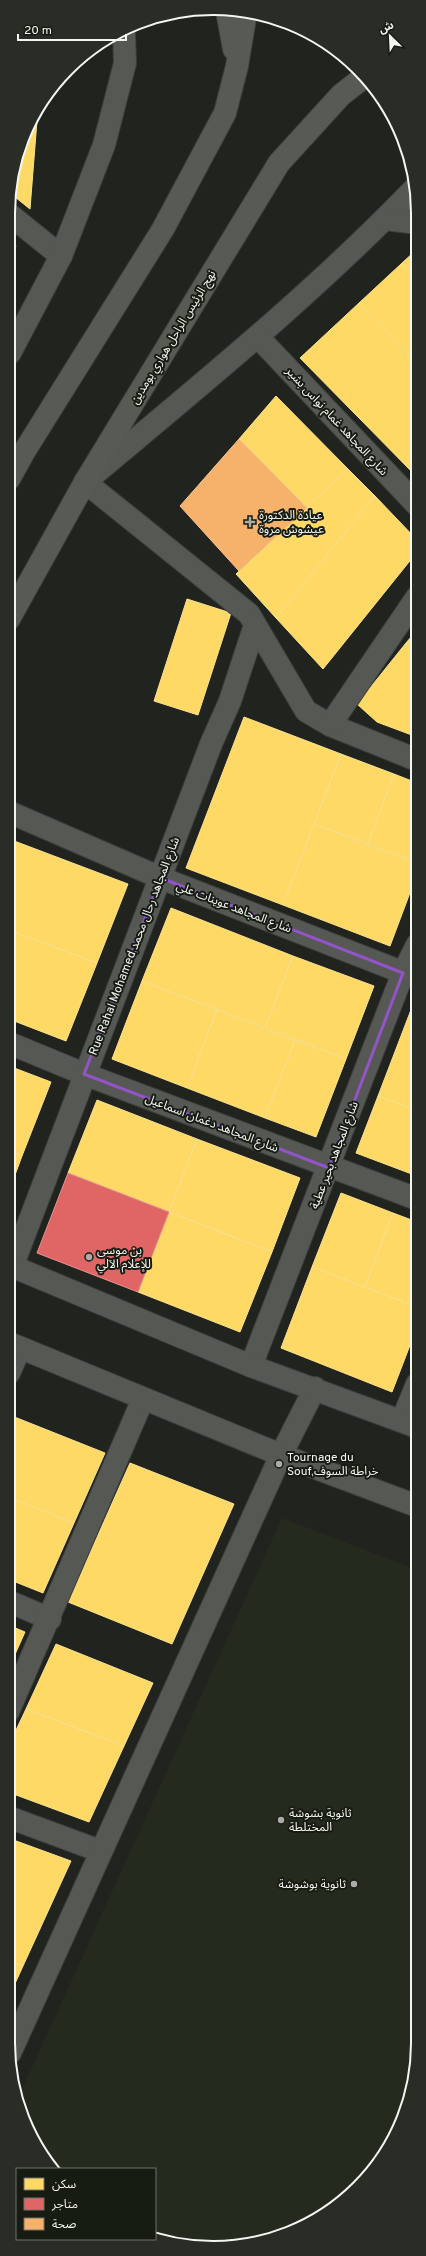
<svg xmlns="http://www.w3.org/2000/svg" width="426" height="2256" viewBox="0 0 426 2256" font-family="Overpass,'Noto Sans Arabic',sans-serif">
  <rect width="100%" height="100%" fill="#21231f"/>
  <!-- built -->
  <polygon fill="#242b1e" points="282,1518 417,1570 416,2070 391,2145 348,2197 279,2237 200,2248 155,2236 155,2169 55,2169 24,2121 19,2096"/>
  <!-- homes -->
  <g fill="#ffd966" stroke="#fbe290">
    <polygon points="38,108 30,209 10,193 10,186"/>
    <polygon points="10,240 16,246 10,257"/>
    <polygon points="415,251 418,251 417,281 401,264"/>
    <polygon points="401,264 417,281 417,363 359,303"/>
    <polygon points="359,303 417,363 417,477 300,358"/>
    <polygon points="276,396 348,469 307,508 239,439"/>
    <polygon points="348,469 375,496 276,618 236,574"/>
    <polygon points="375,496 417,540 417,552 323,669 276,618"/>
    <polygon points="187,599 231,613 198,715 154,701"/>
    <polygon points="417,630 417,652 406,643"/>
    <polygon points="406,643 417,652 417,737 377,722 357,704"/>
    <polygon points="244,717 341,754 283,905 186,868"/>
    <polygon points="341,754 394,774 368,844 314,824"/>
    <polygon points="394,774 417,783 417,863 368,844"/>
    <polygon points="314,824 417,863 417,874 390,946 283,905"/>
    <polygon points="9,839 128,884 97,963 9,930"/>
    <polygon points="171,908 293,956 265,1028 142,981"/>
    <polygon points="9,930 97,963 66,1041 9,1019"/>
    <polygon points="293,956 374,986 346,1059 265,1028"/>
    <polygon points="142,981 217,1010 187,1088 112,1059"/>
    <polygon points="414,1002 417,1003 417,1110 378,1096"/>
    <polygon points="217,1010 295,1040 265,1118 187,1088"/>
    <polygon points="295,1040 346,1059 316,1137 265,1118"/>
    <polygon points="9,1066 51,1082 22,1156 9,1151"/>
    <polygon points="378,1096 417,1110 417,1176 356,1153"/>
    <polygon points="97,1100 197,1139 169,1212 68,1173"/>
    <polygon points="197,1139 300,1178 272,1252 169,1212"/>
    <polygon points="9,1151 22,1156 9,1191"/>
    <polygon points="341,1193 393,1213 365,1287 312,1267"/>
    <polygon points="169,1212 272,1252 240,1332 138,1292"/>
    <polygon points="393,1213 417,1222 417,1307 365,1287"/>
    <polygon points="312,1267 417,1307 417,1327 392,1392 281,1348"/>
    <polygon points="12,1416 105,1453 74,1523 9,1497 9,1423"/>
    <polygon points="130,1463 234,1504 172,1644 68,1602"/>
    <polygon points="9,1497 74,1523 43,1593 8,1579"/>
    <polygon points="8,1625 25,1632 8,1670"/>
    <polygon points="56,1644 153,1683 124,1746 26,1709"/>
    <polygon points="26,1709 124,1746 89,1822 8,1792 8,1747"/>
    <polygon points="8,1838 71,1861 23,1966 8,1961"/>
    <polygon points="8,1961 23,1966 8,1999"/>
  </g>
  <!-- shops -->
  <polygon fill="#e06666" stroke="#e69190" points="68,1173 169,1212 138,1292 37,1253"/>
  <!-- health -->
  <polygon fill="#f6b26b" stroke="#f5c693" points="239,439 307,508 239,571 180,506"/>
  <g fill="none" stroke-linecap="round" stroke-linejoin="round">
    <!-- minor casing -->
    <g stroke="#3c3e3b" stroke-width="24">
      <g id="minor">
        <path d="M415,188C313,294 198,387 85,482L249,614L306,711L330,725L417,760"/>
        <polyline points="10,215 61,256"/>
        <polyline points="385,219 418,223"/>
        <polyline points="258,337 417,505"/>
        <polyline points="10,353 61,256 104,145 125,63 124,33"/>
        <polyline points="330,725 417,597"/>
        <polyline points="9,812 161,878 417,978"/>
        <polyline points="9,1043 84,1074 417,1199"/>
        <polyline points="12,1267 211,744 230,701 255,625"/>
        <polyline points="251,1366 403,973 417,945"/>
        <polyline points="9,1373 20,1348"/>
        <polyline points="402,1421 417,1384"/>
        <polyline points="8,1601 50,1619"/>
        <polyline points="8,1712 143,1399"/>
        <polyline points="8,1817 100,1851"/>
        <polyline points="10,2053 281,1455 315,1388"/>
      </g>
    </g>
    <!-- tertiary casing -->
    <g stroke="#3c3e3b" stroke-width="24">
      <g id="tertiary">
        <polyline points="9,1265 251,1366 417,1427"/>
        <polyline points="9,1343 281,1455 417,1506"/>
      </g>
    </g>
    <!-- primary casing -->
    <g stroke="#3c3e3b" stroke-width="24">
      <g id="primary">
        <polyline points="227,11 234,49"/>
        <polyline points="9,479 24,452 163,229 225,113 237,66 246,12"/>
        <polyline points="9,619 85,482 279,163 341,95 364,77"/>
      </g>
    </g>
    <!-- minor -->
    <use href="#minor" stroke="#565854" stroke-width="22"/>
    <!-- tertiary -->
    <use href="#tertiary" stroke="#565854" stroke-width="22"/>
    <!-- primary -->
    <use href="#primary" stroke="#575b54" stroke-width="22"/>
  </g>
  <!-- marked area -->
  <path fill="none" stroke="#9354c9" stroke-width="3" stroke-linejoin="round" d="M161,878L403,973L329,1168L84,1074Z"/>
  <!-- markers -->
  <g fill="#aaaca8" stroke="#171c13" stroke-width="1.5">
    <path d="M248 516h4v4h4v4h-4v4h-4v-4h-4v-4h4z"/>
    <circle cx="89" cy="1257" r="4"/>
    <circle cx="279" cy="1464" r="4"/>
    <circle cx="281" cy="1820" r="4"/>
    <circle cx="354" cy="1884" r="4"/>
  </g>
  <g text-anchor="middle" stroke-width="4" stroke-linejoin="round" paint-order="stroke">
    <!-- street labels -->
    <g font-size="12" fill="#f3f6f1" stroke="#171c13">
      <text transform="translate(173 337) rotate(-59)" y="4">نهج الرئيس الراحل هواري بومدين</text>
      <text transform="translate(337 421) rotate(47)" y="4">شارع المجاهد غمام نواس بشير</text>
      <text transform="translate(234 907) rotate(21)" y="4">شارع المجاهد عوينات علي</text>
      <text transform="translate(134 946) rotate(-69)" y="4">Rue Rahal Mohamed,شارع المجاهد رحال محمد</text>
      <text transform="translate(212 1123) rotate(21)" y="4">شارع المجاهد دغمان اسماعيل</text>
      <text transform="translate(334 1155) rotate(-69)" y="4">شارع المجاهد بحير عطية</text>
    </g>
    <!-- poi labels -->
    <g font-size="12" fill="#f3f6f1" stroke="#171c13" text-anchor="start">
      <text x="259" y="519">عيادة الدكتورة<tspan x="259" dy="14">عيشوش مروة</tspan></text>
      <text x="97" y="1254">بن موسى<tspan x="97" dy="14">للإعلام الآلي</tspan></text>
      <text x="287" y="1461">Tournage du<tspan x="287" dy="14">Souf,خراطة السوف</tspan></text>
      <text x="289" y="1817">ثانوية بشوشة<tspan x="289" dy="14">المختلطة</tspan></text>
      <text x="346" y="1888" text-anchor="end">ثانوية بوشوشة</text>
    </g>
  </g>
  <!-- crop -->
  <path d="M0 0H426V2256H0ZM213 15H213A198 198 0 0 1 411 213V2043A198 198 0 0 1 213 2241H213A198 198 0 0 1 15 2043V213A198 198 0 0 1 213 15Z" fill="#292d25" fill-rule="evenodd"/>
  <path fill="none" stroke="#f3f6f1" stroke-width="2" d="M213 15H213A198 198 0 0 1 411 213V2043A198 198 0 0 1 213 2241H213A198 198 0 0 1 15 2043V213A198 198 0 0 1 213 15Z"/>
  <!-- legend -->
  <rect x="16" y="2168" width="140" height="72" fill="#171c13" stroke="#6f736c"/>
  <rect x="24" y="2178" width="20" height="12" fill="#ffd966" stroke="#6f736c"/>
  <text x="52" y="2188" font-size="12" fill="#f3f6f1">سكن</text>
  <rect x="24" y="2198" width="20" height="12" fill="#e06666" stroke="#6f736c"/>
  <text x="52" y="2208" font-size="12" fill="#f3f6f1">متاجر</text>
  <rect x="24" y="2218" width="20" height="12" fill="#f6b26b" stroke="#6f736c"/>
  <text x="52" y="2228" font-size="12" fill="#f3f6f1">صحة</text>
  <!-- north arrow -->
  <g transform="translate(390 36) rotate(336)" stroke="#171c13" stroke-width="3" paint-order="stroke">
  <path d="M0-3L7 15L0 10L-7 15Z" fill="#f3f6f1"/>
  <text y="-6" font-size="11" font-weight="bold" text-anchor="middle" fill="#f3f6f1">ش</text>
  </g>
  <!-- scale -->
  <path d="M18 34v6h108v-6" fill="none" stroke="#f3f6f1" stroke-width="2"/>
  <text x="24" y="34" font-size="12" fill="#f3f6f1" stroke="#171c13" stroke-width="3" paint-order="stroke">20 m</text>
</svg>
